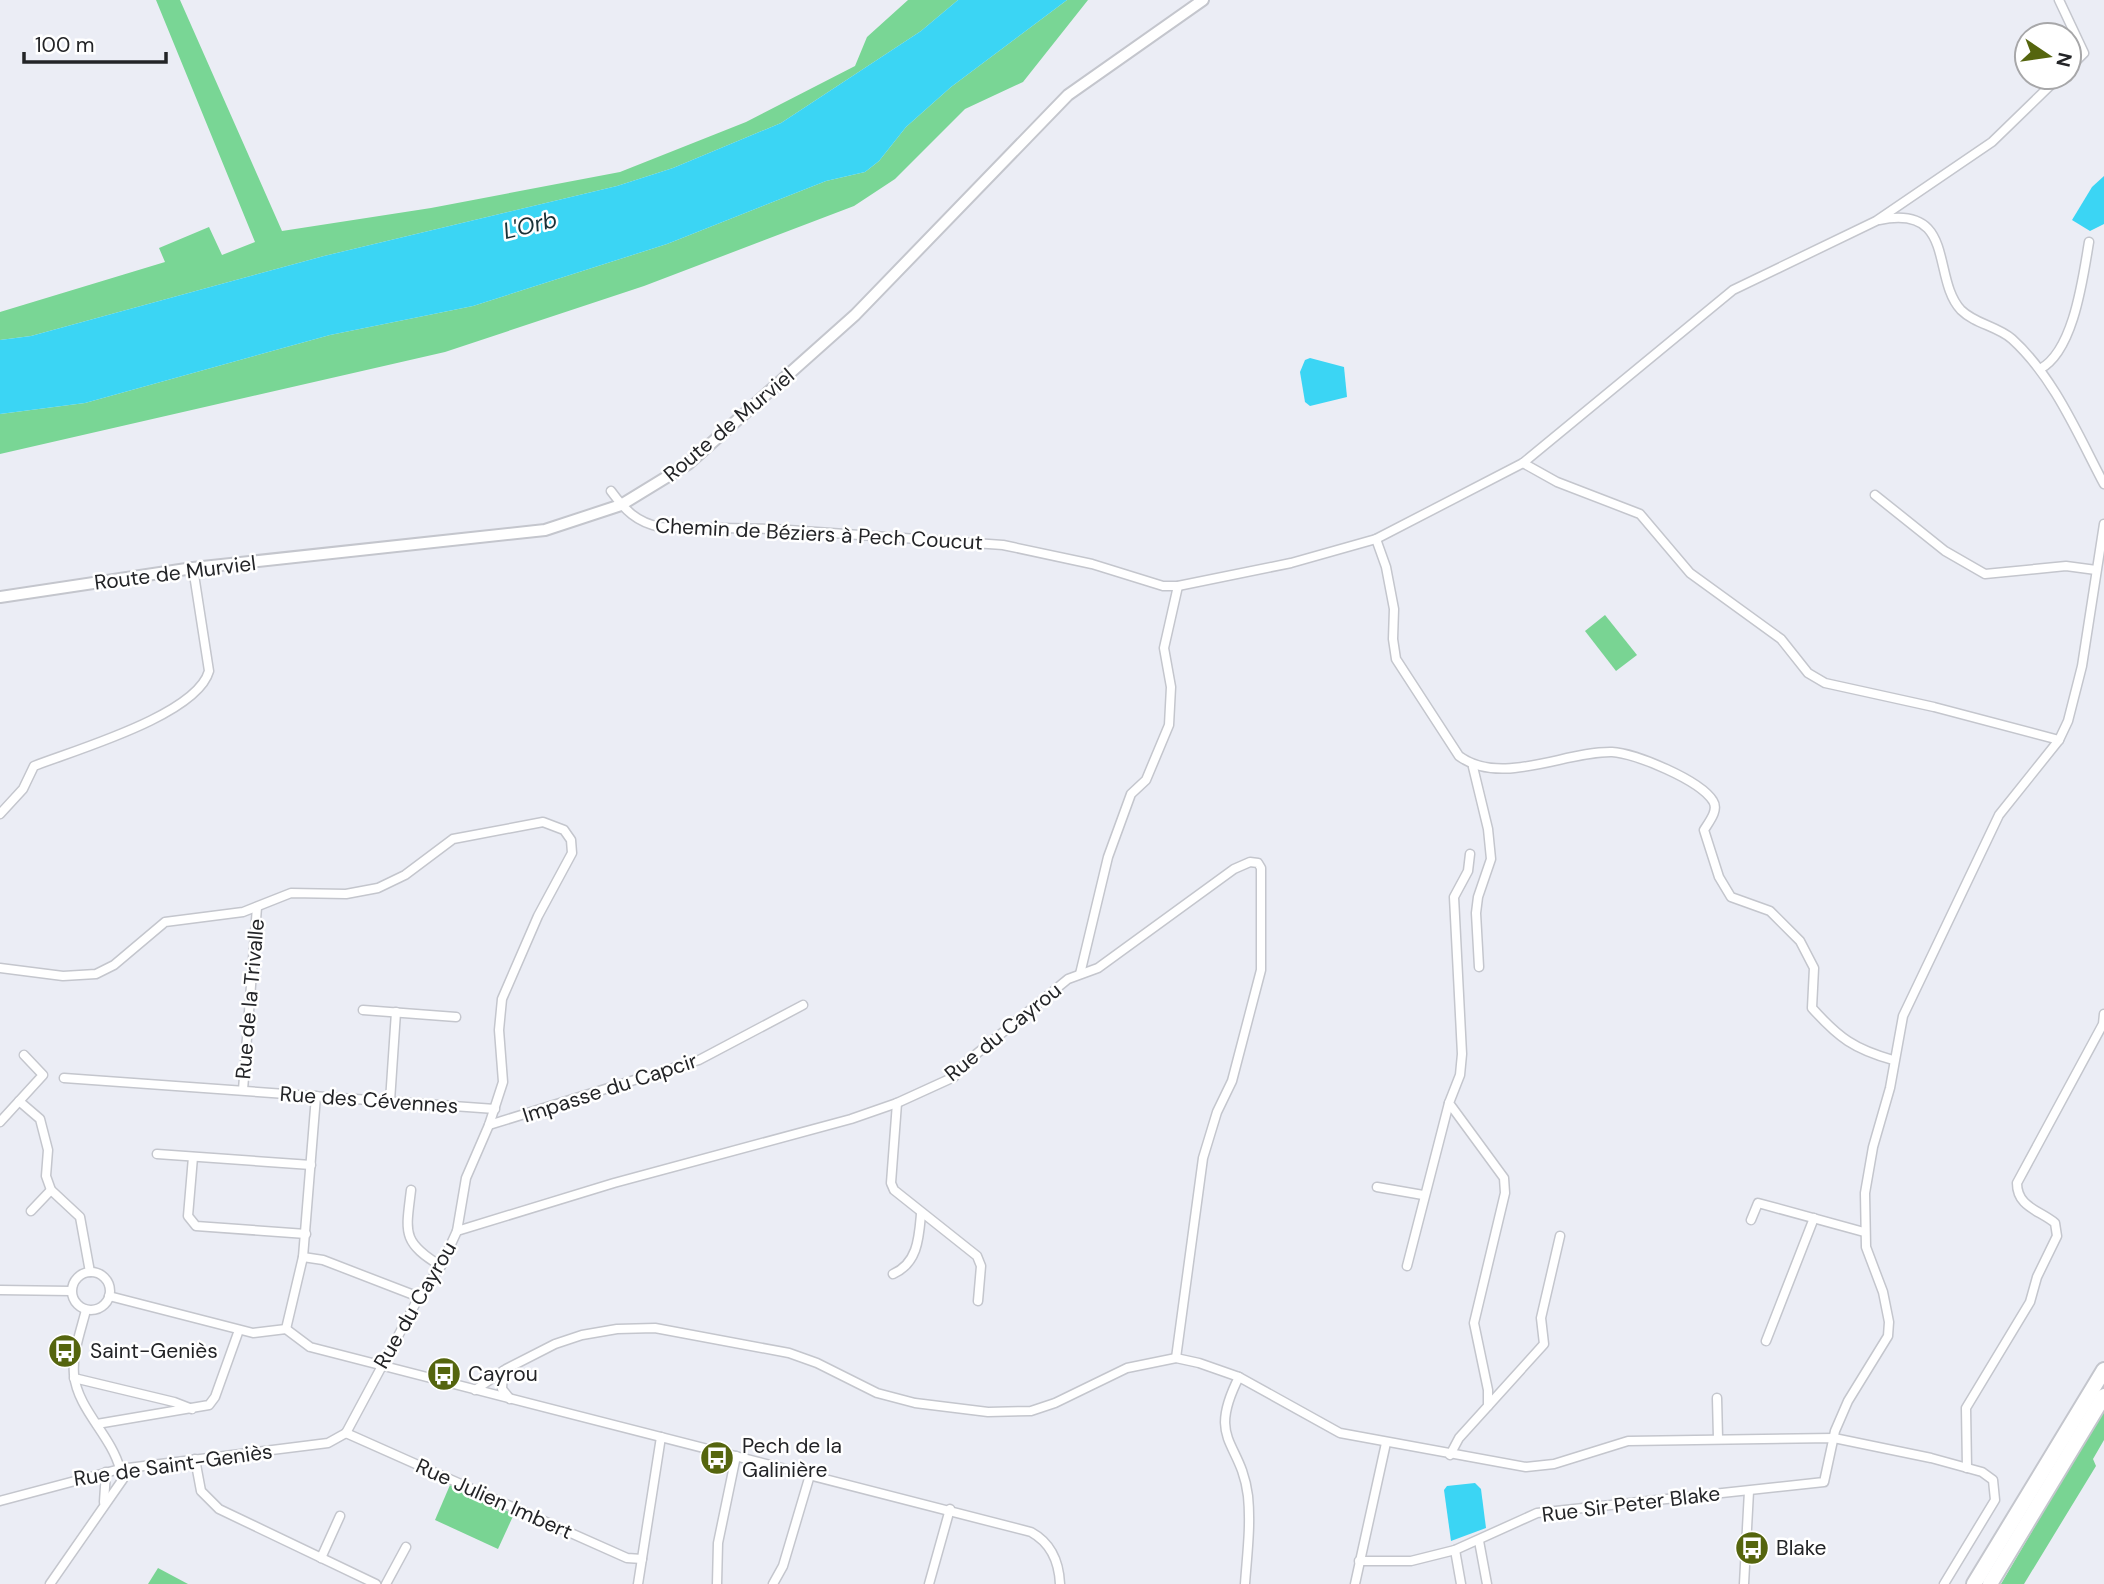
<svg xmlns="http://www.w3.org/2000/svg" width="2104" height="1584" viewBox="0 0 2104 1584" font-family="'DM Sans',sans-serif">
  <rect width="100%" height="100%" fill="#ebedf5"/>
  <!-- green -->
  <g fill="#79d493">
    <polygon points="1605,615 1637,655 1616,671 1585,631"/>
    <polygon points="2104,1409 2104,1440 2093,1459 2096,1466 2024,1584 2001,1584"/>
    <polygon points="450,1485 514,1514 498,1549 435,1520"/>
    <polygon points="158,1568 188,1584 148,1584"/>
  </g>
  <!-- forest -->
  <g fill="#79d695">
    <polygon points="156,0 180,0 282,231 431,208 620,172 746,122 855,66 867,37 908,0 958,0 921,31 781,123 673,168 617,186 324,256 31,336 0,340 0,312 165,262 159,248 209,227 222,255 255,242"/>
    <polygon points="1067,0 1088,0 1023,82 965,109 895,179 854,206 644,286 445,352 0,454 0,414 85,403 330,335 473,306 667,244 826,181 865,172 879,161 906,127 951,87"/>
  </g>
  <!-- water -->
  <g fill="#3bd5f4">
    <polygon points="958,0 1067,0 951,87 906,127 879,161 865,172 826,181 667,244 473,306 330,335 85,403 0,414 0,340 31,336 324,256 617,186 673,168 781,123 921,31"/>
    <polygon points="2104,176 2104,224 2090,231 2072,220 2092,187"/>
    <polygon points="1310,358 1344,367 1347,397 1310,406 1305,402 1300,372 1305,360"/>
    <polygon points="1475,1483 1481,1489 1486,1528 1451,1541 1444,1490 1447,1486"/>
  </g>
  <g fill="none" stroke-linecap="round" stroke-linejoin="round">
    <!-- minor casing -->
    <g stroke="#c4c6cd" stroke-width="11">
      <g id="minor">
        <polyline points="2059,0 2084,53 2069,68"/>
        <path d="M1879,220C1957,204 1931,278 1961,310C1975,324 1997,326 2012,339C2054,377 2078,435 2104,484"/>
        <path d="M2040,369C2074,351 2083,277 2089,242"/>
        <polyline points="1523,463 1557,482 1640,514 1690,573 1781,639 1808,673 1825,683 1934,707 2059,740"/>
        <path d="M611,491C625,510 636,522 660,527L774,529L1003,545L1092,564L1163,586H1178L1291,563L1376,539L1523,463L1733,290L1876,221L1992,142L2059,77"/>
        <polyline points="1875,495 1945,551 1985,574 2066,566 2096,570"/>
        <path d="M1376,539L1386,567L1394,609L1393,639L1396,659L1459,756C1501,787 1565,751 1612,752C1635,753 1700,780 1713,801C1719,810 1709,822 1704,830L1719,877L1731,897L1770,911L1800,941L1814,968L1812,1008C1839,1038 1854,1049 1893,1060"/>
        <polyline points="1473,767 1488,829 1491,859 1478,897 1476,913 1479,967"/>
        <path d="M0,814L23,789L34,766C75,750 197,715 209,671L193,568"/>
        <polyline points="0,968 63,976 96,974 114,965 165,922 243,912 291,893 346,894 378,888 405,875 453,839 543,822 564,830 571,840 572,853 538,916 502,999 499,1030 503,1082 489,1125 466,1178 457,1231"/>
        <polyline points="1080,974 1108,857 1131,794 1146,780 1169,725 1171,687 1164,648 1178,586"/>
        <polyline points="363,1010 456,1017"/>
        <polyline points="64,1078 495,1109"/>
        <polyline points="243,1090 257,907"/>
        <polyline points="19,1101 40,1119 48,1150 46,1176 51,1190 80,1217 90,1272"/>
        <polyline points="390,1101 396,1012"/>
        <polyline points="897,1103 891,1183 894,1190 977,1256 981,1266 978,1301"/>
        <polyline points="0,1122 43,1075 24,1055"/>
        <polyline points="489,1125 699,1060 803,1005"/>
        <polyline points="157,1154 311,1165"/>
        <polyline points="193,1157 188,1216 196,1226 306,1234"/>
        <polyline points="1377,1187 1423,1195"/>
        <path d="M411,1190C406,1232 401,1242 441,1266"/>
        <polyline points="31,1211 51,1190"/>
        <polyline points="1751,1220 1758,1203 1864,1232"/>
        <polyline points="303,1257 323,1260 419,1297"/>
        <polyline points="1407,1266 1449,1103"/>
        <circle cx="91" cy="1291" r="19"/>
        <path d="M893,1274C918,1263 919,1237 921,1214"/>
        <polyline points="0,1290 71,1291"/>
        <path d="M109,1296L253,1333L286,1329L310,1347L1031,1532C1051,1543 1059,1561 1060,1584"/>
        <path d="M86,1310C81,1330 72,1354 74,1375C78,1410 111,1435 120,1469"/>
        <polyline points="286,1329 303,1257 316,1096"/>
        <polyline points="1766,1341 1814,1218"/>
        <polyline points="503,1371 502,1389 510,1399"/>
        <path d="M1239,1377C1206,1442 1241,1440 1248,1496C1251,1526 1247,1555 1245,1584"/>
        <polyline points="74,1378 174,1402 192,1409"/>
        <polyline points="475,1390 506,1369 555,1344 582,1335 617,1329 655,1328 789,1353 817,1363 877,1393 915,1403 988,1412 1031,1411 1055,1403 1127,1368 1176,1358 1199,1363 1239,1377 1340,1433 1526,1467 1554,1464 1628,1441 1834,1438 1931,1458 1982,1472 1993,1480 1995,1500 1944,1584"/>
        <polyline points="1717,1398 1718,1438"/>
        <polyline points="1488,1406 1544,1344 1541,1318 1560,1236"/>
        <polyline points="97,1424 209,1405 215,1397 239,1330"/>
        <polyline points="346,1433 419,1297 441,1266 457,1231 614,1183 851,1119 897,1103 954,1077 964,1064 1068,979 1098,968 1234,869 1250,862 1258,863 1261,868 1261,970 1232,1081 1217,1112 1203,1158 1176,1358"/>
        <polyline points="346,1433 627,1558 642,1559"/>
        <polyline points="1450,1455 1459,1438 1488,1406 1488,1390 1474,1323 1505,1193 1504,1178 1449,1103 1460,1075 1462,1054 1454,897 1468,871 1470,854"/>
        <polyline points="195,1459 201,1491 219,1509 376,1584"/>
        <path d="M1967,1468L1966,1408L2030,1302L2037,1277L2057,1236L2055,1223C2039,1210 2017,1207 2017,1183L2103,1024L2104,1014"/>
        <polyline points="0,1501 120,1469 328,1443 346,1433"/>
        <polyline points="104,1502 106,1472"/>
        <polyline points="1479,1541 1487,1584"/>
        <polyline points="1455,1550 1461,1584"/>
        <polyline points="321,1558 340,1516"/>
        <polyline points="1359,1561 1411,1561 1455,1550 1537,1513 1824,1482 1835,1431 1848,1401 1888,1336 1889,1322 1883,1292 1866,1247 1865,1193 1873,1147 1890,1088 1903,1016 1999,815 2059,740 2068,721 2082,666 2104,524"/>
        <polyline points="50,1584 123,1479 123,1468"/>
        <polyline points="386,1584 406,1547"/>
        <polyline points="638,1584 661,1437"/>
        <polyline points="717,1584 718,1543 736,1456"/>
        <polyline points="773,1584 783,1566 810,1475"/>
        <polyline points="929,1584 950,1509"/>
        <polyline points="1355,1584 1386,1443"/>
        <polyline points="1744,1584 1749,1491"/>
      </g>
    </g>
    <!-- secondary casing -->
    <g stroke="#c4c6cd" stroke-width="14">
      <polyline id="secondary" points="0,597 193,568 545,530 621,505 688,464 855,315 1068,95 1203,0"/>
    </g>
    <!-- trunk casing -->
    <g stroke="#c4c6cd" stroke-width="18">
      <g id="trunk">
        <polyline points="1974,1584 2104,1370"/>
        <polyline points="1990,1584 2104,1396"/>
      </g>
    </g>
    <!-- minor -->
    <use href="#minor" stroke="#fff" stroke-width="8"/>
    <!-- secondary -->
    <use href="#secondary" stroke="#fff" stroke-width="10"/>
    <!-- trunk -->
    <use href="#trunk" stroke="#fff" stroke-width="14"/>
  </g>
  <!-- icons -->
  <defs>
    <g id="bus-disc" transform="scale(1.75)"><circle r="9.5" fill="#55650e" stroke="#fff"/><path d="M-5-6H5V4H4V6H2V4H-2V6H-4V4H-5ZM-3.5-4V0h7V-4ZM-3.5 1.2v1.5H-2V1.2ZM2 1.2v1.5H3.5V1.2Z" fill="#fff"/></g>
  </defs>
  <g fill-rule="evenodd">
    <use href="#bus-disc" x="65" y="1351"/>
    <use href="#bus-disc" x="444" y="1374"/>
    <use href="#bus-disc" x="717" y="1458"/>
    <use href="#bus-disc" x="1752" y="1548"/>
  </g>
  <g text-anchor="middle" stroke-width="5" stroke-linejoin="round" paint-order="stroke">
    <!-- street labels -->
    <g font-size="21" fill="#232427" stroke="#fff">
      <text transform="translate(729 425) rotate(-40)" y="7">Route de Murviel</text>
      <text transform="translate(819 534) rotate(3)" y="7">Chemin de Béziers à Pech Coucut</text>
      <text transform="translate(175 573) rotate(-7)" y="7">Route de Murviel</text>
      <text transform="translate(250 999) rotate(-85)" y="7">Rue de la Trivalle</text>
      <text transform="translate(1003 1032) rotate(-39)" y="7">Rue du Cayrou</text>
      <text transform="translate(610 1088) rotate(-18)" y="7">Impasse du Capcir</text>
      <text transform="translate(369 1100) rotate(4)" y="7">Rue des Cévennes</text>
      <text transform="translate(415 1305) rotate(-60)" y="7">Rue du Cayrou</text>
      <text transform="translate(173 1465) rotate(-8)" y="7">Rue de Saint-Geniès</text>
      <text transform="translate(494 1499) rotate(24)" y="7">Rue Julien Imbert</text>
      <text transform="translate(1631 1504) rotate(-7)" y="7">Rue Sir Peter Blake</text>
    </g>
    <!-- poi labels -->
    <g font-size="21" fill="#232427" stroke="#fff" text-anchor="start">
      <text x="90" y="1358">Saint-Geniès</text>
      <text x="468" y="1381">Cayrou</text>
      <text x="742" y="1453">Pech de la<tspan x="742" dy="24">Galinière</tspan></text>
      <text x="1776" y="1555">Blake</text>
    </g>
    <!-- water labels -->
    <g font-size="23" font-style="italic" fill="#193137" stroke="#fff">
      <text transform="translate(530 225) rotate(-14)" y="8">L'Orb</text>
    </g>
  </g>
  <!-- north arrow -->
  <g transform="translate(2048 56) rotate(103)"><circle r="33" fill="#ffffff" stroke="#a7a7a9" stroke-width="2"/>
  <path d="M0-5L12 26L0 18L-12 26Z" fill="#55650e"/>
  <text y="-10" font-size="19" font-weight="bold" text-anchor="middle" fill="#232427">N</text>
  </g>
  <!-- scale -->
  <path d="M24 52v10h142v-10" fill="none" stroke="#232427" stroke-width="3.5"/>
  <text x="35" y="52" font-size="21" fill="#232427" stroke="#ffffff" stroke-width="5" paint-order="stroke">100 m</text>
</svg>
